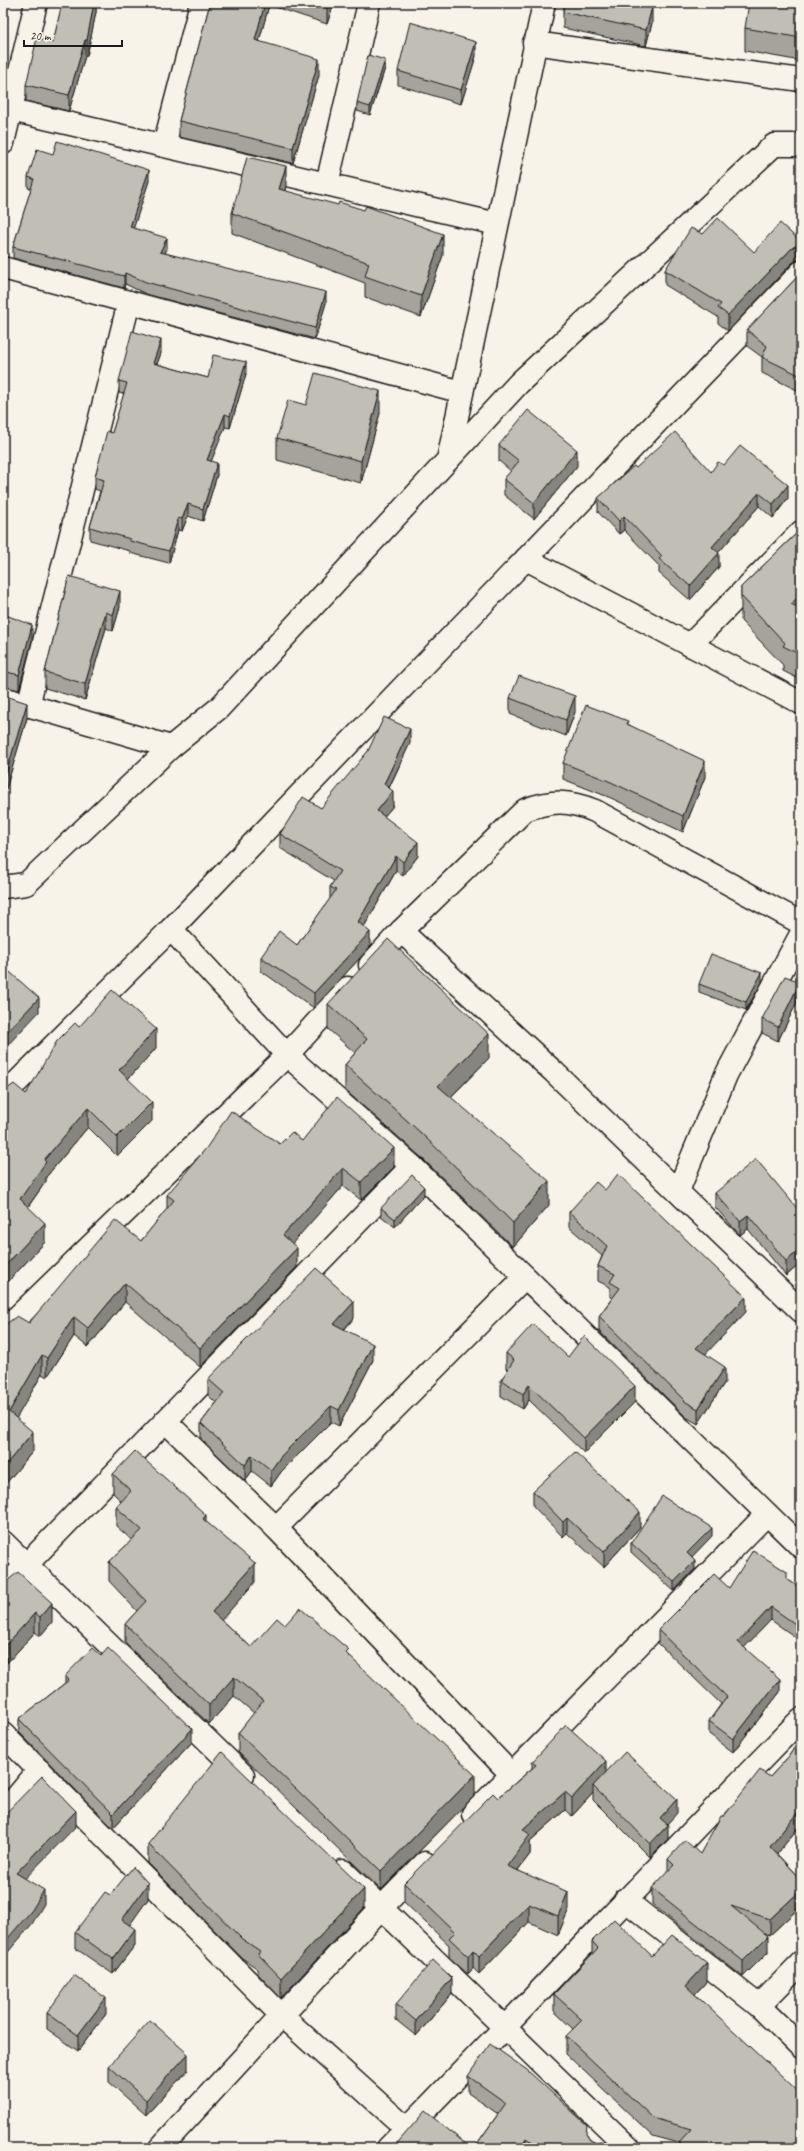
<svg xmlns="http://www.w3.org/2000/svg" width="804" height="2151" viewBox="0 0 804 2151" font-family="Caveat,sans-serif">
  <rect width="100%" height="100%" fill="#f7f3e8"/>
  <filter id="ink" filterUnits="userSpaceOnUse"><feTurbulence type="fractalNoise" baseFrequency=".025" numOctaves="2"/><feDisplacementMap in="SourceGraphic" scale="8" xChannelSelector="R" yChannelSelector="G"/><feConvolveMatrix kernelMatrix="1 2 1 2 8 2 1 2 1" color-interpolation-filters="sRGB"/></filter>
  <g filter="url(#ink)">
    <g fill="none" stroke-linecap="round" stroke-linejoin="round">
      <!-- minor casing -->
      <g stroke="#1c1c1c" stroke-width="25">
        <g id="minor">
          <polyline points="534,43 801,80"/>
          <polyline points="11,110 497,224"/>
          <polyline points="3,143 36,3"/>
          <polyline points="164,146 201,3"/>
          <polyline points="327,184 369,3"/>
          <polyline points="3,268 462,392"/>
          <polyline points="448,460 544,3"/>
          <polyline points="526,559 801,703"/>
          <polyline points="690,645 801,532"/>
          <polyline points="3,698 171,747"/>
          <polyline points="28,706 129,302"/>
          <polyline points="3,887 26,884 171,747 219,708 519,383 774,145 801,145"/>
          <polyline points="171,929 287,1055 412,1166 801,1547"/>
          <polyline points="401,931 554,1072 801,1311"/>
          <path d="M370,965L401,931L525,810C552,800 569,800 595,811L801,923"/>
          <polyline points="3,1096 171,929 801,272"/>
          <polyline points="678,1191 726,1075 801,934"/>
          <polyline points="3,1331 287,1055 348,988"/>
          <polyline points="165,1421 276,1528 512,1775"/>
          <polyline points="276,1528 525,1277"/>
          <polyline points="3,1542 243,1775"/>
          <polyline points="3,1589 412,1166"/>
          <polyline points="3,1734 282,2016 407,2129"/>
          <polyline points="3,1813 39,1770"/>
          <polyline points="473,1814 767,1514"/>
          <polyline points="343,1871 629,2148"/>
          <polyline points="625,1900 759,2006 801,2047"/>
          <polyline points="759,2006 801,1963"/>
          <polyline points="160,2148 381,1908 425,1863"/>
          <path d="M388,2148C527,2006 662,1861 801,1719"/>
        </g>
      </g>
      <!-- minor -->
      <use href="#minor" stroke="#f7f3e8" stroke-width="22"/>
    </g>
    <!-- wall -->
    <g fill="#a5a39c" stroke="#1c1c1c">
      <polygon points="58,3 96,3 96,12 87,56 85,56 69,111 26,101 26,85 53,43 62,4"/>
      <polygon points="210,3 334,3 327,24 269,5 259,41 319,75 293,163 179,137 179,121"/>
      <polygon points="428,3 436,3 435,6"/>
      <polygon points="801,3 801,61 745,51 745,28"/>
      <polygon points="563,12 652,23 646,46 563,28"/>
      <polygon points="476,56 461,104 398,85 398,71"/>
      <polygon points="385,68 370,115 357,111 357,103"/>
      <polygon points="53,154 149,181 133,228 167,249 165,253 326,303 315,339 146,294 125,284 124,288 13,258 13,247 31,189 28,188 28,177"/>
      <polygon points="286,187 285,191 443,255 421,317 365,297 365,283 232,233 232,213"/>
      <polygon points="703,234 754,252 801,242 801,260 797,260 792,263 728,331 718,323 718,317 665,285 665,270"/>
      <polygon points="801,273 801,392 762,373 762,357 747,346 747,330"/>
      <polygon points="161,353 157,364 208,378 246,374 230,428 225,427 211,461 217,475 203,521 188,516 182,531 178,530 169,563 130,553 130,551 90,540 90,527 100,491 95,489 95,477 112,433 124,394 119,393 119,381"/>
      <polygon points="306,405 380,413 361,483 277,460 277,438"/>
      <polygon points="499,445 577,466 534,519 504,495 504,479 511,471 499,461"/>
      <polygon points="724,465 788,498 773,518 759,506 718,553 719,567 690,600 659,573 659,566 624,530 619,534 598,512 598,498 636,468 711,472"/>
      <polygon points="801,529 801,680 783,671 783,665 741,621 741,587"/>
      <polygon points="69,576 120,607 113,631 106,628 85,700 45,688 45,672"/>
      <polygon points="3,614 32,640 19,690 3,686"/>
      <polygon points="3,695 27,718 5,792 3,792"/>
      <polygon points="510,698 575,712 566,736 510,714"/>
      <polygon points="628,724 705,777 683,832 611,798 563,779 563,763"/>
      <polygon points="410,743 389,788 393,806 384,816 418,856 403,876 396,871 364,927 370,947 314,1008 261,971 261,957 297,945 330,899 330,887 334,881 280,848 280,834 321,808"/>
      <polygon points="762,982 746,1010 699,992 699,984"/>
      <polygon points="800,996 778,1041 762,1033 762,1019"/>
      <polygon points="328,1004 489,1058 451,1097 549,1205 513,1247 421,1157 345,1090 345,1065 355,1053 328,1029"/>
      <polygon points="79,1027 156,1048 128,1079 152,1121 117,1156 88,1127 46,1177 46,1181 28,1207 45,1242 3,1287 3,1089 26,1094"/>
      <polygon points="302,1141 394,1167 361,1200 343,1186 292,1243 297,1267 200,1367 125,1302 88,1347 74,1336 47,1377 42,1374 16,1418 33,1451 3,1487 3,1330 29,1323 141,1241 167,1209 167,1195 280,1144"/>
      <polygon points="715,1193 801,1213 801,1263 786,1276 748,1229 740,1235 715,1207"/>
      <polygon points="424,1195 395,1227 381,1216 381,1208"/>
      <polygon points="569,1212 746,1312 705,1354 725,1382 698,1424 686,1417 599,1331 599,1316 612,1298 610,1297 610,1287 598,1281 598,1266 602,1256 569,1227"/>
      <polygon points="354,1318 344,1330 373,1360 339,1426 331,1422 281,1472 271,1486 252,1471 245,1481 201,1439 201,1423 216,1403 208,1395 208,1379"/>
      <polygon points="506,1353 568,1357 635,1402 584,1453 529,1400 523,1409 501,1396 501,1380 508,1370 506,1368"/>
      <polygon points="113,1474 206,1521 255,1582 221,1620 251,1647 285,1625 349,1656 475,1795 381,1890 238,1752 238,1733 254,1713 234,1696 209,1724 125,1643 125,1624 137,1611 109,1581 109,1562 132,1540 116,1526 116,1507 121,1501 113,1493"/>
      <polygon points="533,1491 640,1527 604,1567 567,1533 563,1537 533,1506"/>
      <polygon points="712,1536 691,1557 695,1569 674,1591 631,1552 631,1543"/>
      <polygon points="787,1579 801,1589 801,1641 771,1620 744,1647 780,1692 733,1752 709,1734 709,1721 721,1704 658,1643 658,1630 729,1588"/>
      <polygon points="3,1582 52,1622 40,1636 35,1632 7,1663 3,1659"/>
      <polygon points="65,1676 192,1742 113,1828 19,1732 19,1719 65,1683"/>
      <polygon points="801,1737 801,1824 777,1854 801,1880 801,1906 770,1935 764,1933 768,1952 743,1977 652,1904 652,1888 668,1872 668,1859 700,1854 724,1816 770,1777 789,1756"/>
      <polygon points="532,1762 606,1773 677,1813 666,1824 668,1839 650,1857 593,1800 593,1793 572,1816 565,1810 530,1841 530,1854 518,1870 568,1911 558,1935 529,1922 479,1974 473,1968 468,1974 449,1957 449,1945 404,1902 404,1883 498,1798 532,1768"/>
      <polygon points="148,1844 364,1908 281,1998 258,1974 258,1969 242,1958 148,1863"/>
      <polygon points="148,1899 129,1925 135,1945 113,1974 75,1948 75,1932"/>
      <polygon points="592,1941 652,1956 707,1981 695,1994 801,2148 679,2148 679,2143 653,2136 566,2054 566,2036 573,2029 554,2011 554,1994 592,1954"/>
      <polygon points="452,1994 416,2036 396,2020 396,2004"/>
      <polygon points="47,2013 106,2014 78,2051 47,2029"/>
      <polygon points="109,2066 188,2070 146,2115 109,2082"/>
      <polygon points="468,2076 587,2135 590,2140 596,2143 612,2148 474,2148 498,2114 468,2093"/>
    </g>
    <!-- shaded-wall -->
    <g fill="#86857f" stroke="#1c1c1c">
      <polygon points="94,3 96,3 96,12 87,56 87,40"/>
      <polygon points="265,3 269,3 269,5 255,56 255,40"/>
      <polygon points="329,3 334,3 327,24 327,8"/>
      <polygon points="652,7 652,23 646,46 646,30"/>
      <polygon points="85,40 85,56 69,111 69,95"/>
      <polygon points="476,42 476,56 461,104 461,90"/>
      <polygon points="319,59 319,75 293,163 293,148"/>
      <polygon points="385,60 385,68 370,115 370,107"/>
      <polygon points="286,166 286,187 279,210 279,189"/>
      <polygon points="149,170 149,181 130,239 130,227"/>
      <polygon points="443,234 443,255 421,317 421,296"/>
      <polygon points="167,238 167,249 160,263 160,252"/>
      <polygon points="797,245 797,260 792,263 728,331 728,315 792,248"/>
      <polygon points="125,273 125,284 124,288 124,276"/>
      <polygon points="326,292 326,303 315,339 315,328"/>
      <polygon points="161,340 161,353 153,375 153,363"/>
      <polygon points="246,362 246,374 230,428 230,416"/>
      <polygon points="380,391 380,413 361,483 361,461"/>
      <polygon points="225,414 225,427 207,472 207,460"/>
      <polygon points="577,450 577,466 534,519 534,503"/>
      <polygon points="217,463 217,475 203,521 203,509"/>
      <polygon points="788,485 788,498 773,518 773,504"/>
      <polygon points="759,493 759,506 712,560 712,547"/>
      <polygon points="188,504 188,516 182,531 182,519"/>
      <polygon points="624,516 624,530 619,534 619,521"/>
      <polygon points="178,518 178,530 169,563 169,551"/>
      <polygon points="719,553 719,567 690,600 690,586"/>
      <polygon points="120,591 120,607 113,631 113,615"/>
      <polygon points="801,594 801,619 791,604"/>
      <polygon points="106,612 106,628 85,700 85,684"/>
      <polygon points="32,625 32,640 19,690 19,675"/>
      <polygon points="575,696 575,712 566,736 566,720"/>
      <polygon points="27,703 27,718 5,792 5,777"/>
      <polygon points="410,729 410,743 384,798 384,784"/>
      <polygon points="705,761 705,777 683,832 683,816"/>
      <polygon points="393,791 393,806 377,825 377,811"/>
      <polygon points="418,842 418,856 403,876 403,862"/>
      <polygon points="396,856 396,871 358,937 358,922"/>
      <polygon points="370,932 370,947 314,1008 314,993"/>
      <polygon points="762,973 762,982 746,1010 746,1002"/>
      <polygon points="800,982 800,996 778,1041 778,1027"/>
      <polygon points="39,998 39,1012 3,1050 3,1036"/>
      <polygon points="156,1029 156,1048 119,1089 119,1070"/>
      <polygon points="489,1034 489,1058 438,1110 438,1086"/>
      <polygon points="152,1102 152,1121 117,1156 117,1137"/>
      <polygon points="88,1108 88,1127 46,1177 46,1181 20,1218 20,1199 44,1160"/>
      <polygon points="394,1148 394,1167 361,1200 361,1182"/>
      <polygon points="343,1168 343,1186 283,1254 283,1235"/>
      <polygon points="549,1181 549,1205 513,1247 513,1223"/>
      <polygon points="424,1187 424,1195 395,1227 395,1219"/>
      <polygon points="748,1215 748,1229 740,1235 740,1221"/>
      <polygon points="45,1223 45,1242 3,1287 3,1268"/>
      <polygon points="297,1248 297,1267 200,1367 200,1348"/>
      <polygon points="801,1249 801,1263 786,1276 786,1261"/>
      <polygon points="125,1283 125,1302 88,1347 88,1328"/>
      <polygon points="746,1297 746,1312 696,1364 696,1348"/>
      <polygon points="354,1302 354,1318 334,1340 334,1324"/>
      <polygon points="74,1317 74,1336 47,1377 47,1358"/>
      <polygon points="373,1344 373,1360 339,1426 339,1410"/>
      <polygon points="42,1355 42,1374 9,1431 9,1412"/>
      <polygon points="725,1367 725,1382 698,1424 698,1409"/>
      <polygon points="529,1385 529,1400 523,1409 523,1394"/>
      <polygon points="635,1386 635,1402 584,1453 584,1438"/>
      <polygon points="331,1406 331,1422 281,1472 271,1486 271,1470 281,1456"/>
      <polygon points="33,1432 33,1451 3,1487 3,1468"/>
      <polygon points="252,1455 252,1471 245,1481 245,1465"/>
      <polygon points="640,1512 640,1527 604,1567 604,1552"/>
      <polygon points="206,1515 206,1534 203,1519"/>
      <polygon points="567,1518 567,1533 563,1537 563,1522"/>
      <polygon points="712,1528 712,1536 687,1562 687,1553"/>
      <polygon points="695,1561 695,1569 674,1591 674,1582"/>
      <polygon points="255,1563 255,1582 212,1631 212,1612"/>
      <polygon points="52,1603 52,1622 40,1636 40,1617"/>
      <polygon points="771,1607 771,1620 738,1654 738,1642"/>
      <polygon points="35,1613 35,1632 7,1663 7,1644"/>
      <polygon points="234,1677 234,1696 209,1724 209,1705"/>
      <polygon points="780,1679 780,1692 733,1752 733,1739"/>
      <polygon points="192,1729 192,1742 113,1828 113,1814"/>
      <polygon points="606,1761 606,1779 593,1786 593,1793 572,1816 572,1798"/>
      <polygon points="475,1775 475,1795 381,1890 381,1871"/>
      <polygon points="565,1792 565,1810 530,1841 530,1854 507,1884 507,1866 523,1829"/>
      <polygon points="677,1799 677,1813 660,1832 660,1818"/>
      <polygon points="801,1808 801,1824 770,1863 770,1847"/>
      <polygon points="76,1811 76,1826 16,1888 16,1873"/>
      <polygon points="668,1825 668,1839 650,1857 650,1844"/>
      <polygon points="148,1883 148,1899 122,1936 122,1920"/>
      <polygon points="364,1889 364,1908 281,1998 281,1978"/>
      <polygon points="44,1890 44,1904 32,1924 3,1958 3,1944"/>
      <polygon points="801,1890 801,1906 770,1935 770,1919"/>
      <polygon points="568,1892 568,1911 558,1935 558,1916"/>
      <polygon points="529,1904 529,1922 479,1974 479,1956"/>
      <polygon points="135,1929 135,1945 113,1974 113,1959"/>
      <polygon points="768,1936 768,1952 743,1977 743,1961"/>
      <polygon points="473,1950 473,1968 468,1974 468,1956"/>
      <polygon points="707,1963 707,1981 686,2004 686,1986"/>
      <polygon points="452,1978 452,1994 416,2036 416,2021"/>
      <polygon points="106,1998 106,2014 78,2051 78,2035"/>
      <polygon points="188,2054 188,2070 146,2115 146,2100"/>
      <polygon points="527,2138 527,2148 521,2148"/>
    </g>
    <!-- building -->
    <g fill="#c0beb5" stroke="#1c1c1c">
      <polygon points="62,3 94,3 87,40 85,40 69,95 26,85 37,38 53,43"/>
      <polygon points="210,3 265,3 255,40 319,59 293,148 179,121"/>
      <polygon points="310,3 329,3 327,8"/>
      <polygon points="565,3 635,3 652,7 646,30 563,12"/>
      <polygon points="749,3 801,3 801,38 745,28"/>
      <polygon points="410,22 476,42 461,90 398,71"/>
      <polygon points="368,55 385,60 370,107 357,103"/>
      <polygon points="57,141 149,170 130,227 167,238 160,252 326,292 315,328 146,282 125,273 124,276 13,247 34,179 28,177 37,149 53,154"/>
      <polygon points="247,157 286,166 279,189 338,205 339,202 364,210 366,206 443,234 421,296 365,276 369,263 232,213"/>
      <polygon points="718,218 754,252 780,223 801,242 801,245 797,245 792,248 728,315 718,308 721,304 665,270 691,228 703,234"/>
      <polygon points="801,273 801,376 762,357 767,346 747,330"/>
      <polygon points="132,331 161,340 153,363 208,378 213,355 246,362 230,416 225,414 207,460 217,463 203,509 188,504 182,519 178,518 169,551 130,541 130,539 90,527 104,480 95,477 107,431 112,433 127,383 119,381"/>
      <polygon points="315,373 380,391 361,461 277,438 288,400 306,405"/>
      <polygon points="528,410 577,450 534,503 504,479 519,461 499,445"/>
      <polygon points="675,432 711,472 718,462 724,465 740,446 788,485 773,504 759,493 712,547 719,553 690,586 659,559 662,556 624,516 619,521 598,498 634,466 636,468"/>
      <polygon points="801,529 801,594 791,604 801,609 801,655 783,646 785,643 741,596 741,587"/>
      <polygon points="69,576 120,591 113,615 106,612 85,684 45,672"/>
      <polygon points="3,614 32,625 19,675 3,671"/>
      <polygon points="519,676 575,696 566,720 510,698"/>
      <polygon points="3,695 27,703 5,777 3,777"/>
      <polygon points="586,705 628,721 627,724 705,761 683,816 611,782 563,763"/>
      <polygon points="384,717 410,729 384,784 393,791 377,811 418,842 403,862 396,856 358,922 370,932 314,993 261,957 279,931 297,945 336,890 330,887 340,871 280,834 303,797 321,808 368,751"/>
      <polygon points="388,939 489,1034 438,1086 549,1181 513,1223 421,1133 345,1065 367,1039 328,1004"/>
      <polygon points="711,954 762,973 746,1002 699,984"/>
      <polygon points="3,966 39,998 3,1036"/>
      <polygon points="785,976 800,982 778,1027 762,1019"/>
      <polygon points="112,990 156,1029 119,1070 152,1102 117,1137 88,1108 44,1160 46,1162 20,1199 45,1223 3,1268 3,1089 7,1089 14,1084 26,1094 57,1041 75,1023 79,1027"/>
      <polygon points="337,1097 394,1148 361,1182 343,1168 283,1235 297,1248 200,1348 125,1283 88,1328 74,1317 47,1358 42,1355 9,1412 33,1432 3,1468 3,1330 6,1324 17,1316 29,1323 115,1220 141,1241 174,1200 167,1195 207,1147 231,1111 280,1144 292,1132 302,1141"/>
      <polygon points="756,1159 801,1213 801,1249 786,1261 748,1215 740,1221 715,1193"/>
      <polygon points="618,1174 746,1297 696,1348 725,1367 698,1409 686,1402 599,1316 620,1288 610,1282 615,1274 598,1266 607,1246 569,1212 596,1182 605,1190"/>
      <polygon points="412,1175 424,1187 395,1219 381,1208"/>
      <polygon points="316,1268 354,1302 334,1324 373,1344 339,1410 331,1406 281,1456 271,1470 252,1455 245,1465 201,1423 224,1393 208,1379"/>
      <polygon points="533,1324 568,1357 584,1336 635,1386 584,1438 529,1385 523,1394 501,1380 514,1360 506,1353"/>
      <polygon points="135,1451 206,1515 203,1519 255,1563 212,1612 251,1647 277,1618 285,1625 300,1608 349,1650 346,1653 475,1775 381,1871 238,1733 263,1701 234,1677 209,1705 125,1624 146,1601 109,1562 142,1530 116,1507 131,1491 113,1474"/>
      <polygon points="575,1452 640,1512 604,1552 567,1518 563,1522 533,1491"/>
      <polygon points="662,1496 712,1528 687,1553 695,1561 674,1582 631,1543"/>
      <polygon points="753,1550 787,1572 787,1579 801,1589 801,1628 771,1607 738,1642 780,1679 733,1739 709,1721 727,1697 658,1630 714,1574 729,1588"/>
      <polygon points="18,1572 52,1603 40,1617 35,1613 7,1644 3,1641 3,1582 6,1582"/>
      <polygon points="92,1648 101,1656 108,1648 192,1729 113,1814 19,1719 69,1680 65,1676"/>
      <polygon points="566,1725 606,1761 572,1798 565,1792 523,1829 530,1835 507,1866 568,1892 558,1916 529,1904 479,1956 473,1950 468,1956 449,1938 455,1932 404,1883 493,1793 498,1798 536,1765 532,1762"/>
      <polygon points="801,1737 801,1808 770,1847 801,1880 801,1890 770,1919 731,1906 768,1936 743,1961 652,1888 674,1865 668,1859 685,1840 700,1854 721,1816 724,1816 760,1770 770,1777 789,1756"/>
      <polygon points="222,1752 364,1889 281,1978 258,1954 260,1951 242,1939 148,1844"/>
      <polygon points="625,1752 677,1799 660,1818 668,1825 650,1844 593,1786"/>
      <polygon points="42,1776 76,1811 16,1873 44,1890 32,1910 3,1944 3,1816"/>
      <polygon points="133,1867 148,1883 122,1920 135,1929 113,1959 75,1932 105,1892 110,1895"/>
      <polygon points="614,1919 652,1956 672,1935 707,1963 686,1986 801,2094 801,2148 685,2148 679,2142 691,2129 653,2118 566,2036 582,2020 554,1994 598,1948 592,1941"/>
      <polygon points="433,1960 452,1978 416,2021 396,2004"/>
      <polygon points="74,1975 106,1998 78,2035 47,2013"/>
      <polygon points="150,2020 188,2054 146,2100 109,2066"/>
      <polygon points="490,2044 527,2070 587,2125 586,2134 590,2140 596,2143 604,2141 612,2148 541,2148 527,2138 521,2148 474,2148 506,2103 468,2076"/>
      <polygon points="425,2111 471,2148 393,2148"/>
    </g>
  </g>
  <!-- margin -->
  <rect width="804" height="2151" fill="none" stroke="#f7f3e8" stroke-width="16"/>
  <rect x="8" y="8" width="788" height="2135" fill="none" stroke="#1c1c1c" stroke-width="1.5" filter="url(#ink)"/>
  <!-- scale -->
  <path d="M24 40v6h98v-6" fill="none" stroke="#1c1c1c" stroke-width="2"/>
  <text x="30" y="40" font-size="12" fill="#1c1c1c" stroke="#f7f3e8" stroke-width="3" paint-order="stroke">20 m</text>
</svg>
